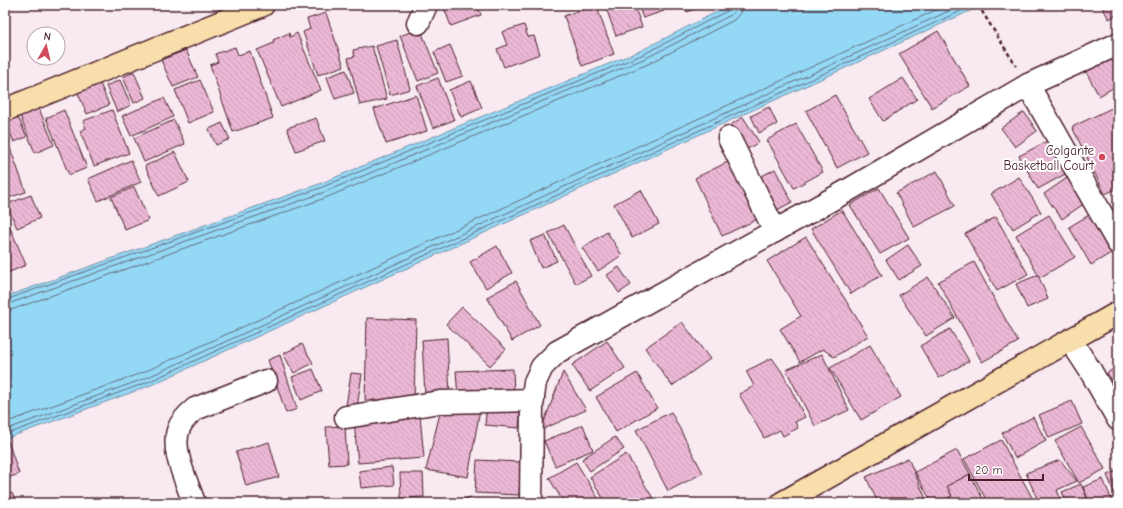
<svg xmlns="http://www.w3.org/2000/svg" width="1123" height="508" viewBox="0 0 1123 508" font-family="'Comic Neue',sans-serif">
  <defs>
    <pattern id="building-back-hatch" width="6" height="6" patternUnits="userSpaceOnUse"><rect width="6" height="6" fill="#ebb8d5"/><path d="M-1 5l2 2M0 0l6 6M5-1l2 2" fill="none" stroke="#cb9eb7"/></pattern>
  </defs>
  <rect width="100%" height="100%" fill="#f9eaf2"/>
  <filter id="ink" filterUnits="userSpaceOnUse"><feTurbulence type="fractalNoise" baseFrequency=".025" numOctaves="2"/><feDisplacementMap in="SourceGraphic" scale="8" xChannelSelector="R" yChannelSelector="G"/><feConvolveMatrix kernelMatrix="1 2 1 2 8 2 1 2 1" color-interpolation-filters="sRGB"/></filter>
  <g filter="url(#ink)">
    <!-- water -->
    <polygon fill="#93d9f5" stroke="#768fa4" points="730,5 983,5 149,386 5,439 5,297 319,184 642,50"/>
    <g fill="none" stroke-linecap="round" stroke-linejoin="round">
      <!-- shore -->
      <g stroke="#67697c" stroke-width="1">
        <polyline points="5,300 320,188 644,54 729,10 731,5"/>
        <polyline points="5,305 322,193 646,58 731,15 735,10 736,5"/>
        <polyline points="5,311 11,310 325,198 648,64 734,20 740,13 742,5"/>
        <polyline points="5,423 144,372 947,5"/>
        <polyline points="5,430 146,378 962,5"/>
        <polyline points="7,434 148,382 974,5"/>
      </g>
    </g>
    <!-- building -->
    <g fill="url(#building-back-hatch)" stroke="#4a1f2b">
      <polygon points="443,5 477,5 481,15 451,26"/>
      <polygon points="594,5 596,5 614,54 582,66 564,16"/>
      <polygon points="605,5 634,5 642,27 616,36"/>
      <polygon points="638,5 662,5 664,11 643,18"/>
      <polygon points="684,5 705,5 687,12"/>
      <polygon points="1101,5 1118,5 1118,14 1109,19"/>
      <polygon points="326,13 344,66 318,75 303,32 310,29 307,19"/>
      <polygon points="524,25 528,37 534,36 540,54 504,67 497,49 507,45 502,32"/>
      <polygon points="420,28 438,73 418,81 400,36"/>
      <polygon points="938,31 970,86 932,108 899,54"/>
      <polygon points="289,33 290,37 297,33 321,90 281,107 257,50 274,43 273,40"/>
      <polygon points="397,40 410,89 390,95 376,46"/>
      <polygon points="450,45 463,76 446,82 434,52"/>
      <polygon points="372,46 387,99 360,105 348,58 355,56 353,50"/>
      <polygon points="235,47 238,55 250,51 273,118 233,132 210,65 218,62 215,54"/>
      <polygon points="186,50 198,77 173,87 161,60"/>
      <polygon points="1111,56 1118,69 1118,85 1099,96 1085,70"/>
      <polygon points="346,70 354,93 335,99 327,77"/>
      <polygon points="134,72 145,98 134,103 123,77"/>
      <polygon points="438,78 454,120 433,128 417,86"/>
      <polygon points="903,78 917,99 883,121 869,99"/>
      <polygon points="120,80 131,105 117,112 106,86"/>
      <polygon points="200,80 214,112 188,123 175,90"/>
      <polygon points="99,81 109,105 87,114 77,91"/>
      <polygon points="471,81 482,108 461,117 449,90"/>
      <polygon points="416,95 427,131 386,144 374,109"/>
      <polygon points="835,95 867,152 837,168 806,111"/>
      <polygon points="164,98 173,117 131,136 122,116"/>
      <polygon points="1118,105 1118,188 1105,194 1072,127"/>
      <polygon points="38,106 54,145 35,153 19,113"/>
      <polygon points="769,107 777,124 759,133 751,116"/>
      <polygon points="64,110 87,168 69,175 46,118"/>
      <polygon points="112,110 129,153 94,166 80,131 86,128 83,121"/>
      <polygon points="1024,112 1037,131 1015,147 1001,128"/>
      <polygon points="17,115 27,137 14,142 5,121"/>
      <polygon points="743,117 759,142 744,151 729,126"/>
      <polygon points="316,118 325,141 296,151 287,128"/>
      <polygon points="174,120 185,144 144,162 134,138"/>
      <polygon points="222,123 230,139 216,145 209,129"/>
      <polygon points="796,124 823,172 794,188 767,140"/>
      <polygon points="5,134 26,192 5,199"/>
      <polygon points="1051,139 1069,172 1038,189 1019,156"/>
      <polygon points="175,152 189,182 159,196 145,166"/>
      <polygon points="131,160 141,182 98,201 88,179"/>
      <polygon points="732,160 760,218 722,236 695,178"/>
      <polygon points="775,169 792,202 775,211 758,178"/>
      <polygon points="937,171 955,206 914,227 896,193"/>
      <polygon points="1019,177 1041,212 1013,229 991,194"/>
      <polygon points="1067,178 1085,203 1062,219 1044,194"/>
      <polygon points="134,187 149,220 125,230 111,197"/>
      <polygon points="879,188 909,238 880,254 850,205"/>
      <polygon points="641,190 659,224 632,238 614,204"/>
      <polygon points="31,195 40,218 17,228 7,204"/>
      <polygon points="842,210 882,275 851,294 811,229"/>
      <polygon points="1094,212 1116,250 1091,265 1069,227"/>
      <polygon points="1049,215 1075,257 1041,277 1038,275 1016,235"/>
      <polygon points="996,217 1028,274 997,291 965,234"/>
      <polygon points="9,225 26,265 5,274 5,226"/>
      <polygon points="564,225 591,276 576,284 548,233"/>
      <polygon points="607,232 622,255 598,271 582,248"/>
      <polygon points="545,235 557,261 541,268 530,241"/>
      <polygon points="806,237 868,336 834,357 823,349 800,362 780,329 801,316 767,261"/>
      <polygon points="908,245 922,266 899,280 886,260"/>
      <polygon points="497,246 512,273 486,288 470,262"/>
      <polygon points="974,262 1018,342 982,362 938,282"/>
      <polygon points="619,267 631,285 619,293 607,275"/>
      <polygon points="1038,275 1048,299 1027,308 1016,284"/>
      <polygon points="928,277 955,318 926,336 899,295"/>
      <polygon points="516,281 540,325 512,341 487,297"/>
      <polygon points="462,307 506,349 490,366 446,324"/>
      <polygon points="367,318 416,320 414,401 365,400"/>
      <polygon points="682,322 710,359 672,386 645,348"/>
      <polygon points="950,329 969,361 939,378 920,346"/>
      <polygon points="447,338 450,395 425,396 422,340"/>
      <polygon points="607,341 625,368 590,391 572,365"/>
      <polygon points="302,344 313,363 294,373 283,354"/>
      <polygon points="870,345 901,397 861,420 830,368"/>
      <polygon points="822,354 849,410 815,426 786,370"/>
      <polygon points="280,355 297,409 286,413 268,360"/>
      <polygon points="772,358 782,372 805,417 795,422 798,428 783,436 780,430 764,438 739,394 754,386 746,371"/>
      <polygon points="1118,366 1118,393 1107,373"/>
      <polygon points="313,369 322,391 301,400 292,377"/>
      <polygon points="513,369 514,395 458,397 456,371"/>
      <polygon points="563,372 586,410 541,430"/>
      <polygon points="351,373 362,374 357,407 346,406"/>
      <polygon points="637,373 657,408 616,432 596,397"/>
      <polygon points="1072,401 1082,424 1049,438 1039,415"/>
      <polygon points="487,402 521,405 519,428 485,425"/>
      <polygon points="441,409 480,409 468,477 426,470"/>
      <polygon points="671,412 703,473 668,491 636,430"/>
      <polygon points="420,416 424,458 358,463 354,422"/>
      <polygon points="1033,417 1046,441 1015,458 1002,433"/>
      <polygon points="583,425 593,450 555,466 544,441"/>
      <polygon points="345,426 347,464 329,465 326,427"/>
      <polygon points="1081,427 1105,469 1079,483 1055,441"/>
      <polygon points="5,432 19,474 5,479"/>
      <polygon points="615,437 624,449 590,471 582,459"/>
      <polygon points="1001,440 1035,503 988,503 964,459"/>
      <polygon points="269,442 279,477 246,486 236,452"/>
      <polygon points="957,450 970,474 947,486 952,496 938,503 932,503 915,472"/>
      <polygon points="626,454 656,503 606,503 590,477"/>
      <polygon points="908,458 926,499 918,503 878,503 866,477"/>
      <polygon points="477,460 521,462 519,495 475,493"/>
      <polygon points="1060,460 1077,481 1057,490 1062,503 1039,503 1026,473"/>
      <polygon points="576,462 601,503 564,503 549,478"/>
      <polygon points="392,467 394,485 361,488 359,471"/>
      <polygon points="1118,470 1118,502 1107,475"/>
      <polygon points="400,473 423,473 424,497 401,498"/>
      <polygon points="970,474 985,503 938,503 952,496 947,486"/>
      <polygon points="1103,479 1113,503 1090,503 1083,487"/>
      <polygon points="1081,484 1089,503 1067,503 1062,492"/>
      <polygon points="12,493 16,503 5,503 5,495"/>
      <polygon points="471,497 473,503 454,503"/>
    </g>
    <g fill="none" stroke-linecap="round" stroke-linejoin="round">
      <!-- minor casing -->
      <g stroke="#4a1f2b" stroke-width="25">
        <g id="minor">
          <polyline points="418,23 426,5"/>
          <polyline points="1028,85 1118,243"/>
          <polyline points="729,138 775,231"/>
          <polyline points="1071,341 1090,370 1118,419"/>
          <polyline points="346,417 440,402 533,400"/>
          <path d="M194,503C187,481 170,450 179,428C182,420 189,414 195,409L266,381"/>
          <polyline points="531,503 532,405 535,382 542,367 557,352 845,192 1028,85 1118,44"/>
        </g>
      </g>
      <!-- major casing -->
      <g stroke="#4a1f2b" stroke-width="25">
        <g id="major">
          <polyline points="5,110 263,5"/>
          <polyline points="782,503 1118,313"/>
        </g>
      </g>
      <!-- path -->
      <polyline stroke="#4a1f2b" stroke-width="2.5" stroke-dasharray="4 3" stroke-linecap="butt" points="978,5 1016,66"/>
      <!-- minor -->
      <use href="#minor" stroke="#fff" stroke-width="22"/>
      <!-- major -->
      <use href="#major" stroke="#f8deab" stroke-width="22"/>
    </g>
  </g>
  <!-- markers -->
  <circle fill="#d1495b" stroke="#fff" stroke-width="1.5" cx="1102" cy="157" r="4"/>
  <g text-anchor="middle" stroke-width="4" stroke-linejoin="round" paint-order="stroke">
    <!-- poi labels -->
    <g font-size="13" fill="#4a1f2b" stroke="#fff" text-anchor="end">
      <text x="1094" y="155">Colgante<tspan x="1094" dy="15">Basketball Court</tspan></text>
    </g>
  </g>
  <!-- margin -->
  <rect width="1123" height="508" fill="none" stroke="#fff" stroke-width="20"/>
  <rect x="10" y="10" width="1103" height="488" fill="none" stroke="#4a1f2b" stroke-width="1.5" filter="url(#ink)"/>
  <!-- north arrow -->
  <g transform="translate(46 46) rotate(8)"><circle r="19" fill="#ffffff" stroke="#b7a5aa"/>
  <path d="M0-3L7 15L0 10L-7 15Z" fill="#d1495b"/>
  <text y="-6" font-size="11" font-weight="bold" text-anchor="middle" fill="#4a1f2b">N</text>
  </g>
  <!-- scale -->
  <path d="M969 474v6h74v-6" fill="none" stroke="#4a1f2b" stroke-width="2"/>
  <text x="975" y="474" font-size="12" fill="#4a1f2b" stroke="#ffffff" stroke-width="3" paint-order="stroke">20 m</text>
</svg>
